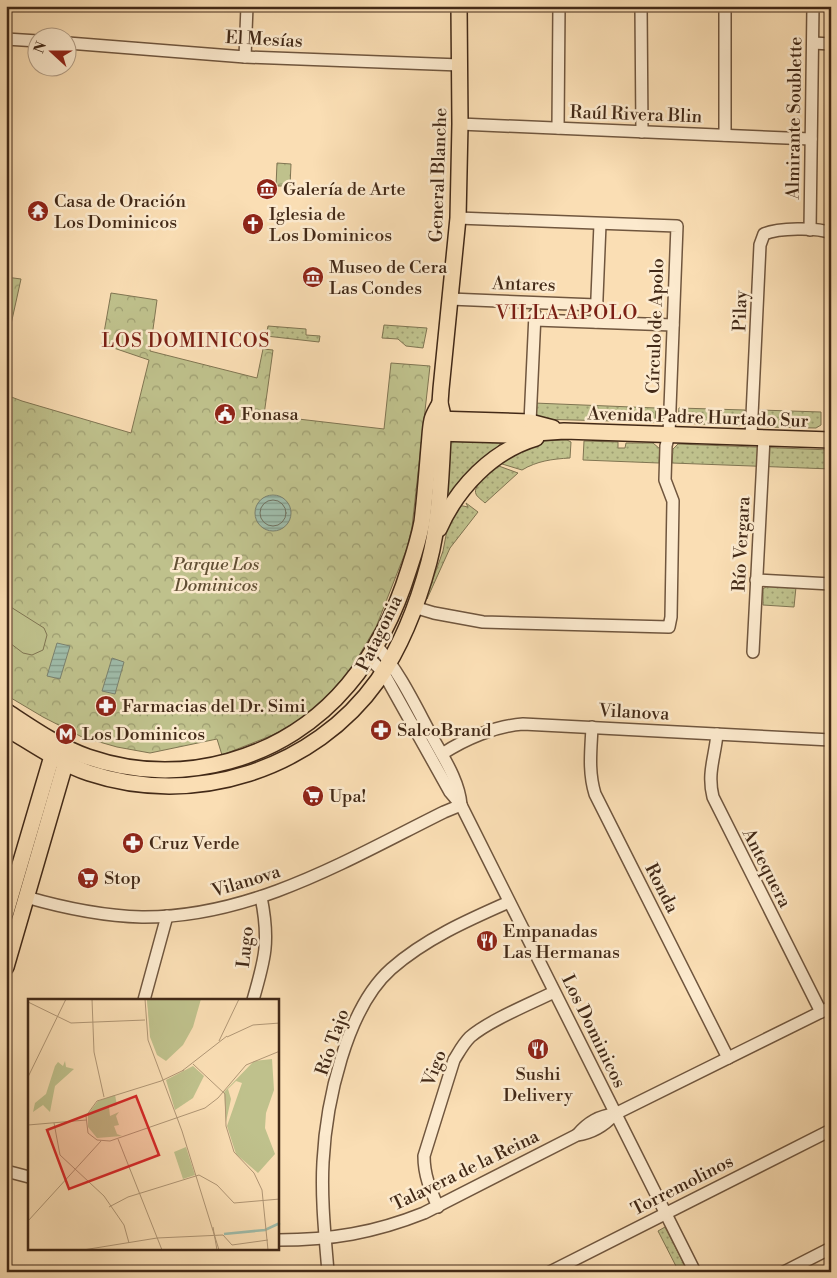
<svg xmlns="http://www.w3.org/2000/svg" width="837" height="1278" viewBox="0 0 837 1278" font-family="'Libre Bodoni',serif">
  <defs>
    <pattern id="grass-dots" width="8" height="8" patternUnits="userSpaceOnUse" patternTransform="scale(1.25)"><rect width="8" height="8" fill="#bfc18c"/><path d="M2 2h.1M6 6h.1" fill="none" stroke="#9d9d71" stroke-width="1.8" stroke-linecap="round"/></pattern>
    <pattern id="forest-crowns" width="20" height="18" patternUnits="userSpaceOnUse" patternTransform="scale(1.25)"><rect width="20" height="18" fill="#bfc18c"/><path d="M2 6a3 3 0 1 1 6 0M12 15a3 3 0 1 1 6 0" fill="none" stroke="#9d9d71"/></pattern>
    <pattern id="water-rules" width="6" height="5" patternUnits="userSpaceOnUse" patternTransform="scale(1.25)"><rect width="6" height="5" fill="#9fbcaa"/><path d="M0 2.5h6" fill="none" stroke="#839989"/></pattern>
  </defs>
  <rect width="100%" height="100%" fill="#fadeb4"/>
  <filter id="stains"><feTurbulence type="fractalNoise" baseFrequency=".004" numOctaves="4"/><feColorMatrix values="0 0 0 0 .2 0 0 0 0 .09 0 0 0 0 .02 0 0 0 .5 -.17"/></filter>
  <radialGradient id="worn" r=".72"><stop offset=".6" stop-color="#630" stop-opacity="0"/><stop offset="1" stop-color="#630" stop-opacity=".3"/></radialGradient>
  <!-- grass -->
  <g fill="url(#grass-dots)" stroke="#807552">
    <polygon points="384,325 427,328 423,348 406,346 398,339 382,338"/>
    <polygon points="268,326 306,329 306,335 320,336 319,342 266,336"/>
    <polygon points="534,403 656,408 655,422 533,419"/>
    <polygon points="679,408 745,410 745,422 739,426 681,423 678,422"/>
    <polygon points="760,410 821,412 821,425 816,428 765,427 759,421"/>
    <path d="M567,440L571,442L570,458C552,459 537,461 522,470L502,464L501,462L503,459L542,441Z"/>
    <polygon points="449,441 501,443 446,499"/>
    <polygon points="584,441 618,442 618,448 625,448 626,443 653,443 660,449 659,463 583,460"/>
    <polygon points="678,444 831,450 831,469 672,463 673,449"/>
    <path d="M496,465L518,473L485,503C482,500 477,497 476,494C472,486 491,471 496,465Z"/>
    <polygon points="466,503 478,512 450,548 427,599 428,593 443,551 448,525 458,505 468,507"/>
    <polygon points="767,586 796,587 794,607 763,605 763,589"/>
    <polygon points="665,1227 688,1272 679,1272 658,1231"/>
  </g>
  <!-- forest -->
  <g fill="url(#forest-crowns)" stroke="#807552">
    <polygon points="277,163 291,164 290,186 276,186"/>
    <polygon points="6,277 21,279 6,347"/>
    <polygon points="111,293 157,300 150,351 257,378 263,349 273,350 264,415 384,429 391,363 430,366 412,527 407,548 376,627 349,672 309,715 273,735 222,755 217,739 150,753 117,747 82,737 43,717 6,695 6,395 22,401 131,433 149,360 102,344"/>
  </g>
  <!-- pitch -->
  <polygon fill="#bfc18c" stroke="#807552" points="6,604 44,628 47,635 43,650 32,655 23,653 6,640"/>
  <!-- water -->
  <g fill="url(#water-rules)" stroke="#7a816f">
    <circle cx="273" cy="513" r="18"/>
    <polygon points="57,643 70,646 60,679 47,676"/>
    <polygon points="112,658 124,662 115,694 102,691"/>
  </g>
  <g fill="none" stroke-linecap="round" stroke-linejoin="round">
    <!-- shore -->
    <circle stroke="#707260" stroke-width="1" cx="273" cy="513" r="13"/>
    <!-- minor casing -->
    <g stroke="#70563e" stroke-width="14">
      <g id="minor">
        <polyline points="641,6 642,132"/>
        <polyline points="725,6 725,135"/>
        <polyline points="6,39 38,41"/>
        <polyline points="68,43 245,57 460,65"/>
        <polyline points="813,43 831,44"/>
        <polyline points="245,57 247,6"/>
        <polyline points="460,124 811,139"/>
        <polyline points="558,128 559,6"/>
        <polyline points="810,230 813,6"/>
        <polyline points="450,299 596,305"/>
        <polyline points="535,320 673,325"/>
        <polyline points="596,322 600,224"/>
        <polyline points="530,422 535,314"/>
        <path d="M751,437L760,245L764,234C778,228 817,227 831,233"/>
        <polyline points="756,580 831,584"/>
        <polyline points="414,607 434,613 483,622 669,627 671,617 673,501 665,480 666,446 669,434 677,226 458,218"/>
        <path d="M376,645C398,670 413,701 429,731C441,754 459,779 461,805L695,1272"/>
        <polyline points="753,652 764,438"/>
        <polyline points="368,657 383,672 450,792 461,805"/>
        <path d="M592,727C591,750 588,771 595,794L728,1058"/>
        <path d="M717,734C715,757 707,773 713,797L821,1012"/>
        <path d="M442,754C465,739 495,726 523,724L831,740"/>
        <path d="M26,897C64,908 103,916 142,917C252,918 349,859 444,812L461,805"/>
        <polyline points="144,1000 167,916"/>
        <path d="M253,1000C265,959 270,941 261,897"/>
        <path d="M577,1135C588,1122 599,1116 615,1114"/>
        <polyline points="6,1171 29,1177"/>
        <path d="M438,1207C430,1189 424,1175 424,1156L454,1060C459,1052 463,1044 470,1037C490,1020 530,1004 554,992"/>
        <path d="M278,1240C331,1240 374,1233 424,1213L577,1135C593,1133 604,1126 615,1114L831,1007"/>
        <path d="M328,1272C325,1235 321,1198 323,1162C326,1103 346,1009 391,969C425,939 468,920 509,902"/>
        <polyline points="550,1272 831,1130"/>
        <polyline points="784,1272 831,1248"/>
      </g>
    </g>
    <!-- major casing -->
    <g stroke="#422917" stroke-width="18">
      <g id="major">
        <polyline points="435,419 530,422 553,428"/>
        <polyline points="435,433 508,435 564,431 831,440"/>
        <path d="M439,529C457,488 492,451 536,438"/>
        <path d="M6,711C32,728 59,747 88,757C181,789 285,760 348,685C376,652 396,611 409,569C414,554 419,538 422,522C425,497 427,472 429,447C430,438 430,429 432,420C433,415 437,409 440,403"/>
        <path d="M6,728C33,744 60,763 89,773C194,808 314,770 378,680C402,645 418,603 429,562C441,516 441,467 444,420L440,403L441,389L458,218L460,124L459,6"/>
        <polyline points="6,912 55,746"/>
        <polyline points="6,967 68,754"/>
      </g>
    </g>
    <!-- minor -->
    <use href="#minor" stroke="#fceace" stroke-width="11"/>
    <!-- major -->
    <use href="#major" stroke="#fadeb4" stroke-width="15"/>
  </g>
  <!-- icons -->
  <defs>
    <g id="museum-disc" transform="scale(1.125)"><circle r="9.5" fill="#8f2418" stroke="#fceace"/><path d="M0-6L6-3V-2H-6V-3ZM-5-1h2V3h-2ZM-1-1h2V3h-2ZM3-1h2V3H3ZM-6 4H6V6H-6Z" fill="#fff"/></g>
    <g id="temple-disc" transform="scale(1.125)"><circle r="9.5" fill="#8f2418" stroke="#fceace"/><path d="M0-6L5-2H3V0L6.5 2.5H4V6H1.5V3h-3V6H-4V2.5H-6.5L-3 0V-2H-5Z" fill="#fff"/></g>
    <g id="church-disc" transform="scale(1.125)"><circle r="9.5" fill="#8f2418" stroke="#fceace"/><path d="M-1.2-6h2.4v3.5h3.3v2.4h-3.3V6h-2.4V-.1h-3.3v-2.4h3.3Z" fill="#fff"/></g>
    <g id="civic-disc" transform="scale(1.125)"><circle r="9.5" fill="#8f2418" stroke="#fceace"/><path d="M-.6-6.5H3V-4.5H.6V-3L4-1V1h2V6H-6V1h2V-1L-.6-3ZM-1.2 2.5V6h2.4V2.5Z" fill="#fff"/></g>
    <g id="pharmacy-disc" transform="scale(1.125)"><circle r="9.5" fill="#8f2418" stroke="#fceace"/><path d="M-2-6h4v4h4v4h-4v4h-4v-4h-4v-4h4Z" fill="#fff"/></g>
    <g id="metro-disc" transform="scale(1.125)"><circle r="9.5" fill="#8f2418" stroke="#fceace"/><path d="M-5.5 5V-5H-3L0 0L3-5H5.5V5H3V-.5L0 4L-3-.5V5Z" fill="#fff"/></g>
    <g id="supermarket-disc" transform="scale(1.125)"><circle r="9.5" fill="#8f2418" stroke="#fceace"/><path d="M-6-5.5h2.5l.6 2H6L4.5 2H-2.5L-4.4-4H-6ZM-1.5 3.2a1.3 1.3 0 1 0 .1 0ZM3 3.2a1.3 1.3 0 1 0 .1 0Z" fill="#fff"/></g>
    <g id="restaurant-disc" transform="scale(1.125)"><circle r="9.5" fill="#8f2418" stroke="#fceace"/><path d="M-5-6h1v4h1v-4h1v4h1v-4h1v5L-1.5 .5V6h-2V.5L-5-1ZM5-6V6H3V1.5H1.5Q1.5-4 5-6Z" fill="#fff"/></g>
  </defs>
  <g fill-rule="evenodd">
    <use href="#museum-disc" x="267" y="189"/>
    <use href="#temple-disc" x="38" y="211"/>
    <use href="#church-disc" x="253" y="224"/>
    <use href="#museum-disc" x="313" y="277"/>
    <use href="#civic-disc" x="225" y="414"/>
    <use href="#pharmacy-disc" x="106" y="706"/>
    <use href="#pharmacy-disc" x="381" y="730"/>
    <use href="#metro-disc" x="66" y="734"/>
    <use href="#supermarket-disc" x="313" y="796"/>
    <use href="#pharmacy-disc" x="133" y="843"/>
    <use href="#supermarket-disc" x="88" y="878"/>
    <use href="#restaurant-disc" x="487" y="941"/>
    <use href="#restaurant-disc" x="538" y="1049"/>
  </g>
  <g text-anchor="middle" stroke-width="5" stroke-linejoin="round" paint-order="stroke">
    <!-- street labels -->
    <g font-size="18" fill="#422917" stroke="#fceace">
      <text transform="translate(264 39) rotate(3)" y="6">El Mesías</text>
      <text transform="translate(636 114) rotate(2)" y="6">Raúl Rivera Blin</text>
      <text transform="translate(794 118) rotate(-89)" y="6">Almirante Soublette</text>
      <text transform="translate(438 175) rotate(-88)" y="6">General Blanche</text>
      <text transform="translate(524 284) rotate(2)" y="6">Antares</text>
      <text transform="translate(740 311) rotate(-88)" y="6">Pilay</text>
      <text transform="translate(655 326) rotate(-88)" y="6">Círculo de Apolo</text>
      <text transform="translate(698 417) rotate(2)" y="6">Avenida Padre Hurtado Sur</text>
      <text transform="translate(741 544) rotate(-87)" y="6">Río Vergara</text>
      <text transform="translate(379 633) rotate(-64)" y="6">Patagonia</text>
      <text transform="translate(634 712) rotate(3)" y="6">Vilanova</text>
      <text transform="translate(767 868) rotate(63)" y="6">Antequera</text>
      <text transform="translate(246 881) rotate(-17)" y="6">Vilanova</text>
      <text transform="translate(662 888) rotate(63)" y="6">Ronda</text>
      <text transform="translate(245 947) rotate(-84)" y="6">Lugo</text>
      <text transform="translate(594 1031) rotate(64)" y="6">Los Dominicos</text>
      <text transform="translate(332 1042) rotate(-71)" y="6">Río Tajo</text>
      <text transform="translate(434 1068) rotate(-69)" y="6">Vigo</text>
      <text transform="translate(465 1170) rotate(-26)" y="6">Talavera de la Reina</text>
      <text transform="translate(682 1185) rotate(-27)" y="6">Torremolinos</text>
    </g>
    <!-- poi labels -->
    <g font-size="18" fill="#422917" stroke="#fceace" text-anchor="start">
      <text x="283" y="195">Galería de Arte</text>
      <text x="54" y="207">Casa de Oración<tspan x="54" dy="21">Los Dominicos</tspan></text>
      <text x="269" y="220">Iglesia de<tspan x="269" dy="21">Los Dominicos</tspan></text>
      <text x="329" y="273">Museo de Cera<tspan x="329" dy="21">Las Condes</tspan></text>
      <text x="241" y="420">Fonasa</text>
      <text x="122" y="712">Farmacias del Dr. Simi</text>
      <text x="397" y="736">SalcoBrand</text>
      <text x="82" y="740">Los Dominicos</text>
      <text x="329" y="802">Upa!</text>
      <text x="149" y="849">Cruz Verde</text>
      <text x="104" y="884">Stop</text>
      <text x="503" y="937">Empanadas<tspan x="503" dy="21">Las Hermanas</tspan></text>
      <text x="538" y="1080" text-anchor="middle">Sushi<tspan x="538" dy="21">Delivery</tspan></text>
    </g>
    <!-- park labels -->
    <g font-size="18" font-style="italic" fill="#614f34" stroke="#fceace">
      <text x="216" y="570">Parque Los<tspan x="216" dy="21">Dominicos</tspan></text>
    </g>
    <!-- neighbourhood labels -->
    <g font-size="19" letter-spacing="1" fill="#7a1f14" stroke="#fceace">
      <text x="567" y="319">VILLA APOLO</text>
      <text x="186" y="347">LOS DOMINICOS</text>
    </g>
  </g>
  <!-- overview -->
  <g transform="translate(28 999)">
    <rect width="251" height="251" fill="#fadeb4"/>
    <path d="M119,0H173L165,28L155,46L138,62L129,56L122,38ZM244,60L246,91L238,114L237,129L247,155L230,174L208,155L199,127L214,84L208,82L200,90L203,100L198,123L196,93L226,62Z" fill="#bfc18c"/>
    <path d="M119,0H130L132,15L124,18V26L129,24L123,39ZM37,62L38,68L46,70L27,87L22,113L15,106L5,113L7,104L18,95L27,67L30,63L35,67ZM87,96L89,106L81,108L82,117L91,113L88,117L91,126L86,127L89,135L94,137L69,139L60,128V115L70,102Z" fill="#bfc18c"/>
    <path d="M165,67L176,77L165,99L147,111L138,81ZM158,148L167,176L155,180L146,153Z" fill="#bfc18c"/>
    <path fill="none" stroke="#9fbcaa" stroke-width="2.5" d="M196,235L237,231L252,224"/>
    <path fill="none" stroke="#b09675" stroke-width="1" d="M64,0L66,53L76,98M117,0L120,41L154,132L191,251M0,3L43,24L117,21M199,38L225,26L252,24M191,42L211,0M165,65L197,95L198,127L206,153L226,174L234,191L240,251M156,71L133,82L69,102L58,117L60,134L69,141L82,142L177,109L190,99L218,66L252,52M154,72L199,37M0,78L38,0M26,124L32,156L76,197L96,226L101,244M0,126L58,121M90,140L134,251M81,208L100,198L171,176L189,186L206,204L252,200M0,222L73,142M185,228L189,251M129,239L195,236L204,246L240,241M55,251L129,239"/>
    <path fill="#d62828" fill-opacity="0.15" stroke="#d62828" stroke-width="2.5" d="M108,97L131,156L41,190L19,131Z"/>
    <rect width="251" height="251" fill="none" stroke="#422917" stroke-width="2.5"/>
  </g>
  <!-- margin -->
  <rect width="837" height="1278" fill="none" stroke="#fadeb4" stroke-width="25"/>
  <rect x="8" y="8" width="822" height="1263" fill="none" stroke="#422917" stroke-width="2.5"/>
  <rect x="12" y="12" width="812" height="1253" fill="none" stroke="#422917"/>
  <!-- north arrow -->
  <g transform="translate(52 52) rotate(291)"><circle r="24" fill="#fceace" stroke="#b29d85"/>
  <path d="M0-4L9 19L0 12L-9 19Z" fill="#8f2418"/>
  <text y="-8" font-size="14" font-weight="bold" text-anchor="middle" fill="#422917">N</text>
  </g>
  <rect width="100%" height="100%" filter="url(#stains)"/>
  <rect width="100%" height="100%" fill="url(#worn)"/>
</svg>
